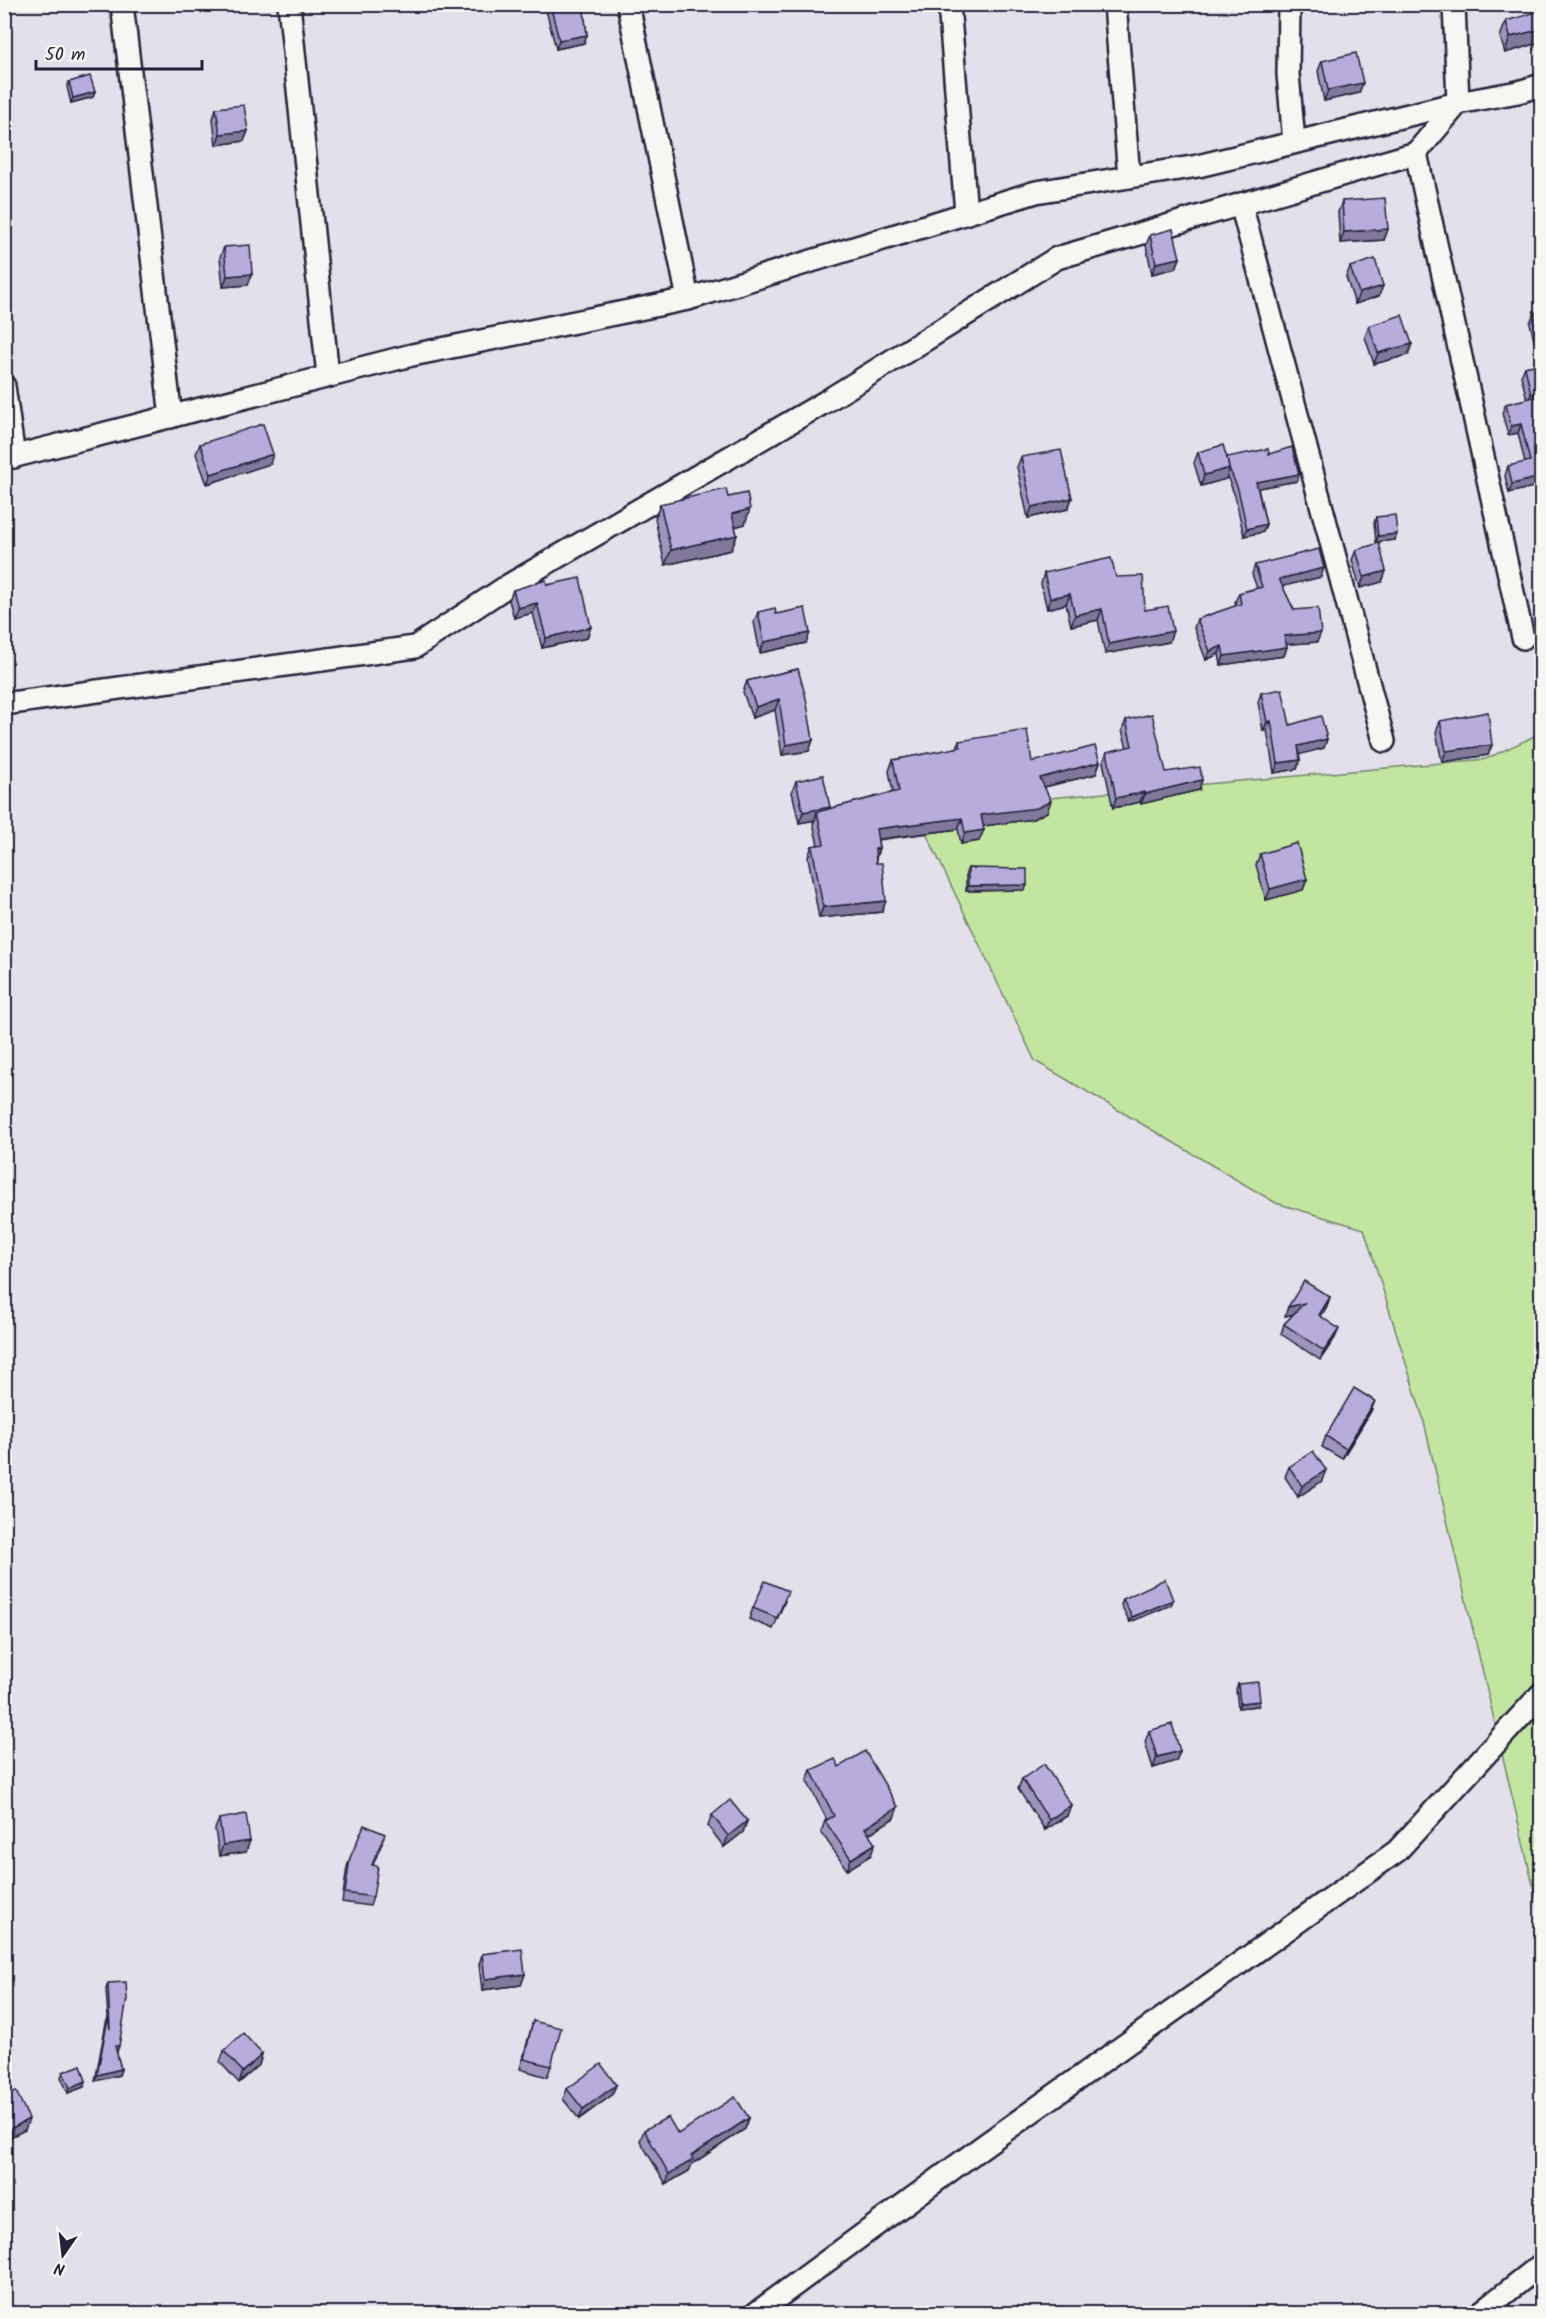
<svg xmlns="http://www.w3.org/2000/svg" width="1546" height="2318" viewBox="0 0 1546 2318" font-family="Kalam,sans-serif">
  <rect width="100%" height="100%" fill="#e3e0eb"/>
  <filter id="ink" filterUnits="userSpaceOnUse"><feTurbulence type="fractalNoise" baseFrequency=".0167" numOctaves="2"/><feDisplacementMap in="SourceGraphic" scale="12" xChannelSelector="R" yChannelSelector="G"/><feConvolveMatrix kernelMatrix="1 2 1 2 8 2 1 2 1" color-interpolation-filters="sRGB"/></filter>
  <g filter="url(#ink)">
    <!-- green -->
    <polygon fill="#c2e6a0" stroke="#72846e" stroke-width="1.5" points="1541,733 1541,1919 1423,1418 1364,1229 1276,1203 1035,1061 915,810 1486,759"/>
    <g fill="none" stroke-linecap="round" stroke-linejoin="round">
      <!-- minor casing -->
      <g stroke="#22223b" stroke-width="26">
        <g id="minor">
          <polyline points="122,4 171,417"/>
          <polyline points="289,4 328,376"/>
          <polyline points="628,4 688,299"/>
          <polyline points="949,4 966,213"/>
          <polyline points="1115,4 1129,177"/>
          <polyline points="1289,4 1288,74 1294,142"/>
          <polyline points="1416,153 1523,638"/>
          <polyline points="1241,204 1384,741"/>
          <polyline points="4,386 14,457"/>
          <polyline points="4,459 412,355 688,299 1036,192 1198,166 1458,103 1454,4"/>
          <polyline points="4,704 415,647 509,585 825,402 1057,258 1416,153 1458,103 1518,92 1542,85"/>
          <polyline points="755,2314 982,2147 1397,1851 1542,1693"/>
          <polyline points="1479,2314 1542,2264"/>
        </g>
      </g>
      <!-- minor -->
      <use href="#minor" stroke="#f6f6f2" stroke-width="21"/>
    </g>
    <!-- wall -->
    <g fill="#9e94bd" stroke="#22223b" stroke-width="1.5">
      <polygon points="546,4 583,4 587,35 584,43 556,49 545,6"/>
      <polygon points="1533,4 1542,4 1535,44 1505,53 1500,37 1506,21 1532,14"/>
      <polygon points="1322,61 1359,93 1324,101 1318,71"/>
      <polygon points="69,82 95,92 93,97 71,103 67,87"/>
      <polygon points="216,108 248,131 244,141 216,145 213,119"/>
      <polygon points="1342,201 1388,229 1384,240 1340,243 1338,212"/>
      <polygon points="1150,235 1180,258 1176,268 1152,274 1146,245"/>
      <polygon points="224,247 252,274 248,285 223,287 220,257"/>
      <polygon points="1350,267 1379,296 1355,304 1346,277"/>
      <polygon points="1542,312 1542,400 1539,401 1542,413 1541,517 1537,486 1509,493 1505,476 1508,466 1525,463 1518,433 1508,435 1502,413 1506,404 1527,399 1521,376 1525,367 1540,364 1530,323 1534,313"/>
      <polygon points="1369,326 1408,355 1374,364 1365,337"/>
      <polygon points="200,444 270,464 207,484 196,454"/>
      <polygon points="1198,452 1227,457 1269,454 1299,474 1297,481 1258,488 1266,524 1263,532 1244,536 1235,496 1227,476 1226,479 1201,486 1194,463"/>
      <polygon points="1021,457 1072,498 1068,509 1028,518 1017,467"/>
      <polygon points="728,497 745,524 735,527 737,535 731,550 665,565 655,519 660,504"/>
      <polygon points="1376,517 1395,540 1376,542 1374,523"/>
      <polygon points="1356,550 1386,571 1382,582 1360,588 1352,560"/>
      <polygon points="1255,565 1321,577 1282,586 1294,610 1317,642 1286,644 1287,647 1284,656 1221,665 1219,654 1206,660 1194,628 1197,619 1236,606 1235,602 1239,593 1257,588 1252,574"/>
      <polygon points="1044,573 1116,577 1145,610 1169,642 1105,654 1098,620 1071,626 1066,604 1047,609 1041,584"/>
      <polygon points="547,585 587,638 542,648 533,613 514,618 509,600 513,590"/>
      <polygon points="758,612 776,614 806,643 760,653 754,622"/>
      <polygon points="798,669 813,740 809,751 782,755 775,710 752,718 743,692 747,681"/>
      <polygon points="1261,693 1290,725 1327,739 1324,748 1299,754 1300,760 1297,769 1274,773 1267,730 1263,731 1258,702"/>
      <polygon points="1126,720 1166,772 1199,790 1141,804 1140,802 1113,808 1103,762 1107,752 1127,748 1122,730"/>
      <polygon points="1440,721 1492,745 1488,755 1442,762 1436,732"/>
      <polygon points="959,741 1032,762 1096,774 1045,787 1047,812 1033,819 983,826 979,841 961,844 958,829 878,840 879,848 876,859 882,912 819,918 808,857 812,846 818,845 813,823 815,820 799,823 792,792 796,781 830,807 829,809 893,792 889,771 893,760 957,748"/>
      <polygon points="1260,854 1307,879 1303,890 1266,900 1256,865"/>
      <polygon points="968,868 1025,890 966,891 966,873"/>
      <polygon points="1330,1297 1327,1306 1321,1316 1335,1338 1320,1360 1281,1334 1284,1324 1294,1314 1285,1316"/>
      <polygon points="1371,1411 1342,1459 1322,1447 1326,1436"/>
      <polygon points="1289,1467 1322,1481 1298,1497 1285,1477"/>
      <polygon points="1123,1599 1173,1600 1171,1605 1130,1622 1121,1605"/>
      <polygon points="785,1601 773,1629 749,1619 753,1608"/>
      <polygon points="1238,1684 1258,1706 1238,1708 1236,1689"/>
      <polygon points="1149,1731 1180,1751 1176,1761 1153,1768 1145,1742"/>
      <polygon points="839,1767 894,1818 869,1834 871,1855 847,1870 821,1832 825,1821 827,1820 807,1781 811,1770"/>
      <polygon points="1022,1779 1067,1816 1045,1830 1018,1789"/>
      <polygon points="712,1815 747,1821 743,1832 724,1847 708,1826"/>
      <polygon points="219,1819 246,1852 219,1856 215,1829"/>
      <polygon points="382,1843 373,1865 373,1897 370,1906 342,1902 347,1867 350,1858"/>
      <polygon points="482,1954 525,1974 521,1985 482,1990 479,1965"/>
      <polygon points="108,1983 117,2052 116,2052 121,2069 119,2075 95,2081 106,2023 108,2018 106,1989"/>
      <polygon points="533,2021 551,2066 547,2077 520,2069 530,2032"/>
      <polygon points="224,2051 262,2054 259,2065 239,2083 220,2062"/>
      <polygon points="63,2072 86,2081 84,2087 68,2093 61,2077"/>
      <polygon points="616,2085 612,2095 579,2119 563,2099 567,2089"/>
      <polygon points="4,2097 25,2130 6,2139 4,2137"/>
      <polygon points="749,2118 745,2129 692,2164 689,2171 666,2184 640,2141 644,2130 678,2134"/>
    </g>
    <!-- shaded-wall -->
    <g fill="#81789a" stroke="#22223b" stroke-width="1.5">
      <polygon points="1542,29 1542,45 1535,44 1505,53 1510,37"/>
      <polygon points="587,35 584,43 556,49 559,40"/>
      <polygon points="1363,83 1359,93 1324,101 1328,90"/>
      <polygon points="95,92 93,97 71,103 73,98"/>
      <polygon points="248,131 244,141 216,145 220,134"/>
      <polygon points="1388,229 1384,240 1340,243 1344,232"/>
      <polygon points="1180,258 1176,268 1152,274 1156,263"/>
      <polygon points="252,274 248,285 223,287 227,276"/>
      <polygon points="1383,286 1379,296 1355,304 1359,293"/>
      <polygon points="1412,344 1408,355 1374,364 1378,353"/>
      <polygon points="1542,392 1542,400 1528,403 1531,394"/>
      <polygon points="1521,424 1518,433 1508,435 1511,426"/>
      <polygon points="273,454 270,464 207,484 211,474"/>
      <polygon points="1230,468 1226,479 1201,486 1204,475"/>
      <polygon points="1299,474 1297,481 1254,489 1256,482"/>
      <polygon points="1541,477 1537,486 1509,493 1512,484"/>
      <polygon points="1072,498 1068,509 1028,518 1032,507"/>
      <polygon points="750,509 745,524 726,529 732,514"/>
      <polygon points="1266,524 1263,532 1244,536 1247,529"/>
      <polygon points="1397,534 1395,540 1376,542 1378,536"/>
      <polygon points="737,535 731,550 665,565 671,550"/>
      <polygon points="1324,568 1321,577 1276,588 1279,579"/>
      <polygon points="1386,571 1382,582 1360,588 1364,577"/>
      <polygon points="1070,594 1066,604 1047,609 1050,598"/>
      <polygon points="537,603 533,613 514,618 518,608"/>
      <polygon points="1102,609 1098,620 1071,626 1075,615"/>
      <polygon points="591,627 587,638 542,648 546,638"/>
      <polygon points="1173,631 1169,642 1105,654 1109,644"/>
      <polygon points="810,633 806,643 760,653 764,642"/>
      <polygon points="1321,633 1317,642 1281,645 1284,636"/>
      <polygon points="1222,646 1219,654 1206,660 1210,651"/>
      <polygon points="1287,647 1284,656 1221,665 1224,656"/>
      <polygon points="779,699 775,710 752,718 756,707"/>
      <polygon points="1271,721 1267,730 1263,731 1267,722"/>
      <polygon points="1327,739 1324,748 1295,756 1298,746"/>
      <polygon points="813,740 809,751 782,755 786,745"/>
      <polygon points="1492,745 1488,755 1442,762 1446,751"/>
      <polygon points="1300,760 1297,769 1274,773 1278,763"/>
      <polygon points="1100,762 1096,774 1036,789 1040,778"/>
      <polygon points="1202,780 1199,790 1141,804 1145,794"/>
      <polygon points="1144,792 1140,802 1113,808 1116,798"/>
      <polygon points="1051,801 1047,812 1033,819 977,827 981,815"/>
      <polygon points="830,807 826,817 817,812 815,820 799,823 803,812"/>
      <polygon points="962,818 958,829 872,840 876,829"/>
      <polygon points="984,830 979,841 961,844 965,833"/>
      <polygon points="879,848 875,859 875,849"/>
      <polygon points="1307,879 1303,890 1266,900 1270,889"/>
      <polygon points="1027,885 1025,890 966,891 968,886"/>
      <polygon points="886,901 882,912 819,918 823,907"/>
      <polygon points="1330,1297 1327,1306 1316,1325 1319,1315"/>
      <polygon points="1304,1303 1300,1313 1285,1316 1288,1307"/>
      <polygon points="1339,1329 1335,1338 1320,1360 1324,1351"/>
      <polygon points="1375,1401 1371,1411 1342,1459 1346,1449"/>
      <polygon points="1326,1470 1322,1481 1298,1497 1302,1486"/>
      <polygon points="1173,1600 1171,1605 1130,1622 1132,1617"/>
      <polygon points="1260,1701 1258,1706 1238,1708 1240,1703"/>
      <polygon points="1180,1751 1176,1761 1153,1768 1157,1757"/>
      <polygon points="1071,1805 1067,1816 1045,1830 1049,1820"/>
      <polygon points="898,1807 894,1818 861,1839 865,1828"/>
      <polygon points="747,1821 743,1832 724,1847 728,1836"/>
      <polygon points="250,1841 246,1852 219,1856 223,1845"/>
      <polygon points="875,1844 871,1855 847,1870 851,1859"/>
      <polygon points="525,1974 521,1985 482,1990 485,1979"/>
      <polygon points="115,2046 119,2046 117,2052 113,2051"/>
      <polygon points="262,2054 259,2065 239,2083 243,2072"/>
      <polygon points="121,2069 119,2075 95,2081 97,2075"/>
      <polygon points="86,2081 84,2087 68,2093 70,2088"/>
      <polygon points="616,2085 612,2095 579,2119 583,2109"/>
      <polygon points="749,2118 745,2129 692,2164 689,2171 666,2184 669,2174 691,2156"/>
      <polygon points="29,2119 25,2130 6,2139 10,2129"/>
    </g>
    <!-- building -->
    <g fill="#b8acdc" stroke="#22223b" stroke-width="1.5">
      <polygon points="550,4 583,4 587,35 559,40"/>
      <polygon points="1538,4 1542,4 1542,29 1510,37 1506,21 1537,12"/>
      <polygon points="1356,53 1363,83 1328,90 1322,61"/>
      <polygon points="90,76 95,92 73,98 69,82"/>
      <polygon points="244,105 248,131 220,134 216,108"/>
      <polygon points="1385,198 1388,229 1344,232 1342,201"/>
      <polygon points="1173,229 1180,258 1156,263 1150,235"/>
      <polygon points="250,245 252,274 227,276 224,247"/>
      <polygon points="1375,259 1383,286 1359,293 1350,267"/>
      <polygon points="1542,312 1542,347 1534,313"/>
      <polygon points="1402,315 1412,344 1378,353 1369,326"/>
      <polygon points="1542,363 1542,392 1531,394 1525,367"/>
      <polygon points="1538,396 1542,413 1542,485 1541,477 1512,484 1508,466 1530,461 1521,424 1511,426 1506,404"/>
      <polygon points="263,424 273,454 211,474 200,444"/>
      <polygon points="1223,445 1230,468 1204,475 1198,452"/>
      <polygon points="1292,447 1299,474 1256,482 1266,524 1247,529 1238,489 1229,468 1227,457 1268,449 1269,454"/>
      <polygon points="1061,450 1072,498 1032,507 1021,457"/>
      <polygon points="726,489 728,497 747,493 750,509 732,514 737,535 671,550 660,504"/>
      <polygon points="1395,515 1397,534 1378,536 1376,517"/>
      <polygon points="1379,543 1386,571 1364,577 1356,550"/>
      <polygon points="1319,549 1324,568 1279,579 1294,610 1318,608 1321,633 1284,636 1287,647 1224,656 1222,646 1210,651 1197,619 1241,604 1239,593 1262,587 1255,565"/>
      <polygon points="1111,558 1116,577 1143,576 1145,610 1168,606 1173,631 1109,644 1102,609 1075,615 1070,594 1050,598 1044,573"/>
      <polygon points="580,578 591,627 546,638 537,603 518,608 513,590 546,580 547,585"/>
      <polygon points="775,608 776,614 805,608 810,633 764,642 758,612"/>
      <polygon points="798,669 806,698 813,740 786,745 779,699 756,707 747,681"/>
      <polygon points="1282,689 1290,725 1321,716 1327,739 1298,746 1300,760 1278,763 1271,721 1267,722 1261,693"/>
      <polygon points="1488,712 1492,745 1446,751 1440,721"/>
      <polygon points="1152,714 1166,772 1200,767 1202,780 1145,794 1144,792 1116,798 1107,752 1132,746 1126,720"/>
      <polygon points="1027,730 1032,762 1095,746 1100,762 1040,778 1051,801 1037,808 981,815 984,830 965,833 962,818 876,829 879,848 875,849 876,863 882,863 886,901 823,907 812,846 824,844 817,812 899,791 893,760 961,747 959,741"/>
      <polygon points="823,775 830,807 803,812 796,781"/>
      <polygon points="1297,843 1307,879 1270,889 1260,854"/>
      <polygon points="968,868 1027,869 1027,885 968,886"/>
      <polygon points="1304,1281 1330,1297 1319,1315 1339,1329 1324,1351 1284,1324 1304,1303 1288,1307"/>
      <polygon points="1354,1388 1375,1401 1346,1449 1326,1436"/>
      <polygon points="1313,1451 1326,1470 1302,1486 1289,1467"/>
      <polygon points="1165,1579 1173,1600 1132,1617 1123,1599"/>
      <polygon points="765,1581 788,1591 777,1618 753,1608"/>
      <polygon points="1258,1682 1260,1701 1240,1703 1238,1684"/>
      <polygon points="1172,1724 1180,1751 1157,1757 1149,1731"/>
      <polygon points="865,1751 898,1807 865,1828 875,1844 851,1859 825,1821 834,1816 811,1770 835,1759 839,1767"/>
      <polygon points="1044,1764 1071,1805 1049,1820 1022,1779"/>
      <polygon points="730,1800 747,1821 728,1836 712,1815"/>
      <polygon points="246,1814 250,1841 223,1845 219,1819"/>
      <polygon points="364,1825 385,1834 372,1865 378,1866 373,1897 345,1893 350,1858"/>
      <polygon points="522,1949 525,1974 485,1979 482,1954"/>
      <polygon points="126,1982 127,1999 119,2046 115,2046 121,2069 97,2075 108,2018 110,2029 108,1983"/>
      <polygon points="533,2021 561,2028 551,2066 524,2059"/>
      <polygon points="243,2033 262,2054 243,2072 224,2051"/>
      <polygon points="601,2064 616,2085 583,2109 567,2089"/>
      <polygon points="81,2065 86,2081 70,2088 63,2072"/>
      <polygon points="16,2091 29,2119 10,2129 4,2118 4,2097"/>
      <polygon points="735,2097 749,2118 691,2156 693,2160 669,2174 644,2130 668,2117 678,2134"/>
    </g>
  </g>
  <!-- margin -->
  <rect width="1546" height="2318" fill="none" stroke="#f6f6f2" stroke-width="24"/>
  <rect x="12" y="12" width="1522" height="2294" fill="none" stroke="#22223b" stroke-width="2" filter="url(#ink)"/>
  <!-- north arrow -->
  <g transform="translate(63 2255) rotate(194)" stroke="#f6f6f2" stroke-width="4.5" paint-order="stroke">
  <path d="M0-4.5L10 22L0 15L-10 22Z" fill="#22223b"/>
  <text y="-9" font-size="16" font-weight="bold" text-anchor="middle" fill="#22223b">N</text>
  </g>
  <!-- scale -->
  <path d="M36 60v9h166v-9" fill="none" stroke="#22223b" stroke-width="3"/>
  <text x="45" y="60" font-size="18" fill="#22223b" stroke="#f6f6f2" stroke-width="4.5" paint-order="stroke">50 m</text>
</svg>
